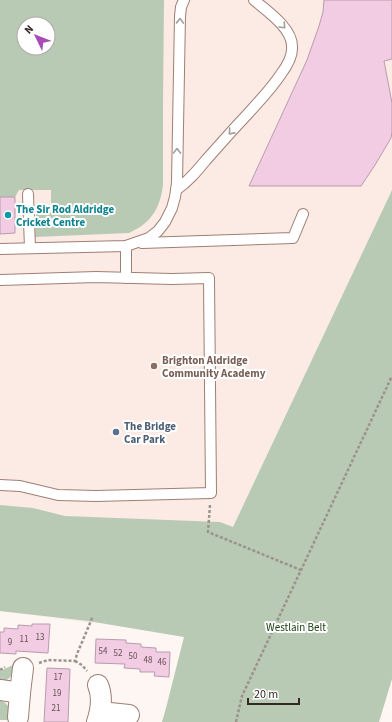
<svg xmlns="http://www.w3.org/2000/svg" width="392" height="722" viewBox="0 0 392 722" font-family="'Source Sans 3',sans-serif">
  <rect width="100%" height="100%" fill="#fdf6f3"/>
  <!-- built -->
  <path fill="#fcebe4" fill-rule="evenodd" d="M0,0H392V190L233,527L93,623L0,611ZM24,24H48V48H24Z"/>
  <!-- green -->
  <g fill="#b8cab3" fill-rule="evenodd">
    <path d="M0,0H164L163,105V185C160,209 151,223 129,233L35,237L36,213L51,212V190H19L15,197H0ZM24,24H48V48H24Z"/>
    <polygon points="392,190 392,679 379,722 162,722 166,708 184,637 88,621 0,611 0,505 33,508 65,516 220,522 233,527"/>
    <path d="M15,664C12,675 12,679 0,683V671Z"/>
    <path d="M0,700C11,705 10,709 10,720H0Z"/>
  </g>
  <!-- building -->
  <g fill="#f2cce2" stroke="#b89bad">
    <polygon points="324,0 392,0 392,59 384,61 392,103 392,132 391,138 375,165 361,186 249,186 307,60 319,26 323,12"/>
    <polygon points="0,197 15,197 15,233 0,234"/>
    <polygon points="32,624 50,624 48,653 16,651 16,654 0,653 0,632 4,632 4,628 18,629 18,625 32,626"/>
    <polygon points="96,639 126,640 126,643 141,644 141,647 156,648 156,652 170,652 169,677 154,676 155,672 140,672 140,669 124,668 125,664 95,663"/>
    <polygon points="47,668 70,669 68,722 44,722"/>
  </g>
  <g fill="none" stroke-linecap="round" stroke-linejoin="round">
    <!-- service casing -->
    <g stroke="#9e7f73" stroke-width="12">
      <g id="service">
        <path d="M176,190C188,182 197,171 206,160C214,151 223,141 231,132C248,113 267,95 281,74C287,66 293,56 292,46C292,28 267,11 254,0"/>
        <polyline points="28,194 30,248"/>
        <polyline points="142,243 293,238 303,214"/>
        <polyline points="126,246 126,278"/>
        <polyline points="0,249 126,246 149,238 158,231 165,222 172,208 175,197 177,183 180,16 181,7 184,0"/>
        <polyline points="0,280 96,277 172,279 209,278 211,493 96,496 58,495 20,486 0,485"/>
      </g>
    </g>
    <!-- minor casing -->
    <g stroke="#9e7f73" stroke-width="22">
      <g id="minor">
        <polyline points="0,690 20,693 23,668"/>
        <polyline points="100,712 129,715"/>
        <polyline points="18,717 20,693"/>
        <path d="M97,722C101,710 103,697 98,685"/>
      </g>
    </g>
    <!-- path -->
    <g stroke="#9c928e" stroke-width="2.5" stroke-dasharray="3 2" stroke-linecap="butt">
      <polyline points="210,505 208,532 301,570"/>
      <polyline points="75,661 82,665 87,671"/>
      <polyline points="39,663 48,660 75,661 77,654 93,616"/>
      <polyline points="0,670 5,667"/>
      <polyline points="236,722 242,696 392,376"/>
    </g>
    <!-- service -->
    <use href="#service" stroke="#fff" stroke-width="10"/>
    <!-- minor -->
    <use href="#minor" stroke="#fff" stroke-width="20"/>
  </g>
  <!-- one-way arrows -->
  <defs><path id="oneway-chevron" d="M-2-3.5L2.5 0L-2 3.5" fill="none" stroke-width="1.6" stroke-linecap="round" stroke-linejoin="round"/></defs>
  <g stroke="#a49e9c">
    <use href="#oneway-chevron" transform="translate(180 21) rotate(-88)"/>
    <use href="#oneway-chevron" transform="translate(283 26) rotate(47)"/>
    <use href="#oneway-chevron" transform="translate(231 132) rotate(132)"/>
    <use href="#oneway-chevron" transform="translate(177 151) rotate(-89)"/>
  </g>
  <!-- markers -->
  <circle fill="#0f9aa8" stroke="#fff" stroke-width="1.5" cx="8" cy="215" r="4"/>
  <circle fill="#8d6e63" stroke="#fff" stroke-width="1.5" cx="154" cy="366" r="4"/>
  <circle fill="#5c6f8a" stroke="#fff" stroke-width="1.5" cx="116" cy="432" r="4"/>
  <g text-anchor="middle" stroke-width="4" stroke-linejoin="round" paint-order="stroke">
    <!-- number labels -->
    <g font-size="9" fill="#645153">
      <text x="40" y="640">13</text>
      <text x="24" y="642">11</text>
      <text x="10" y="645">9</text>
      <text x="103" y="654">54</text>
      <text x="118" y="656">52</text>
      <text x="133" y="659">50</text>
      <text x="148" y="663">48</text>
      <text x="162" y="665">46</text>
      <text x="58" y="680">17</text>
      <text x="57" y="696">19</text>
      <text x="56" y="711">21</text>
    </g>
    <!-- culture labels -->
    <g font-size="11" font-weight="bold" fill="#0d838f" stroke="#fff" text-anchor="start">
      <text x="16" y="213">The Sir Rod Aldridge<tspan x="16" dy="13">Cricket Centre</tspan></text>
    </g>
    <!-- education labels -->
    <g font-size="11" font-weight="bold" fill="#785e54" stroke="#fff" text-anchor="start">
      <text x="162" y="364">Brighton Aldridge<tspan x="162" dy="13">Community Academy</tspan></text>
    </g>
    <!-- service labels -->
    <g font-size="11" font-weight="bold" fill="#4e5e75" stroke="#fff" text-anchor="start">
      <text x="124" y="430">The Bridge<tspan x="124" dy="13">Car Park</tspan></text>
    </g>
    <!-- park labels -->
    <g font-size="11" fill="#1e4013" stroke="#fff">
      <text x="296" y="631">Westlain Belt</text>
    </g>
  </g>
  <!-- north arrow -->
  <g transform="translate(36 36) rotate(313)"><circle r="19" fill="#ffffff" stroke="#aea9a7"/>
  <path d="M0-3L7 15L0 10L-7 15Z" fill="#a74cb7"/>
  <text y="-6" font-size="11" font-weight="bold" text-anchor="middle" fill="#352823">N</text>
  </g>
  <!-- scale -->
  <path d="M248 698v6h51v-6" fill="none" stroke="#352823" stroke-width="2"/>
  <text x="254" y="698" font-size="12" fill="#352823" stroke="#ffffff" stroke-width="3" paint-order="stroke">20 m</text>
</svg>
